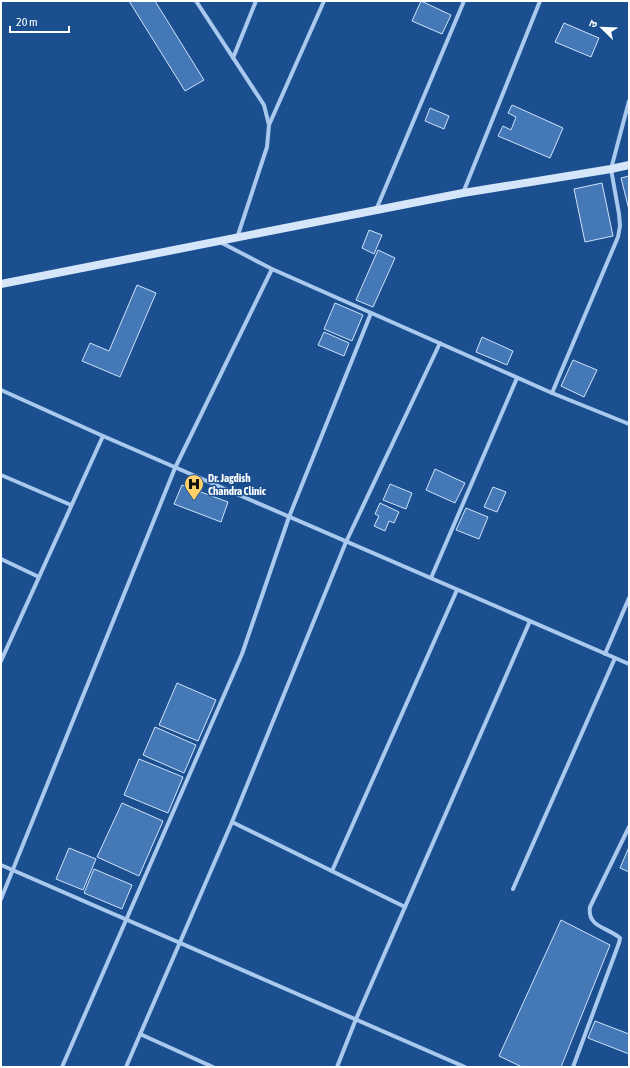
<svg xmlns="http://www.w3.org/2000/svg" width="630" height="1068" viewBox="0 0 630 1068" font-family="'Asap Condensed','Noto Sans Devanagari',sans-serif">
  <rect width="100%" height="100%" fill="#1b4f8f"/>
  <!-- building -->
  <g fill="#4478b7" stroke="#cfe3fa">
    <polygon points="129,1 155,1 204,80 185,91"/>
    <polygon points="421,1 451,15 442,34 412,21"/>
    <polygon points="564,23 599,38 591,57 555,42"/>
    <polygon points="512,105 563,128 550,158 498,136 503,126 511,130 516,117 508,113"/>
    <polygon points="430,108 449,116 444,129 425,121"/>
    <polygon points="629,176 629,210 621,178"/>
    <polygon points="602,183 613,236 585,242 574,189"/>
    <polygon points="369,230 382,235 374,254 362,248"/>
    <polygon points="378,250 395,258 373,307 356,300"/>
    <polygon points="137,285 156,293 120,377 82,361 90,343 109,351"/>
    <polygon points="335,303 363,315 352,341 324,329"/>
    <polygon points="324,332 349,343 344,356 318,345"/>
    <polygon points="482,337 513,351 507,365 476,352"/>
    <polygon points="573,360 597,370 584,397 561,386"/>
    <polygon points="435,469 465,483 455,503 426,490"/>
    <polygon points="390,484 412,493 406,509 383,500"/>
    <polygon points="182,485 228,502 221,522 174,504"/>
    <polygon points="493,487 506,492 497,512 484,507"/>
    <polygon points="380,503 399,512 394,523 389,521 385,531 374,526 379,516 375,514"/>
    <polygon points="466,508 488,517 479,539 456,530"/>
    <polygon points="177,683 216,700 198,741 159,725"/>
    <polygon points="155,727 196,745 184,773 143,755"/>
    <polygon points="139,759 183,777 168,813 124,795"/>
    <polygon points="122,803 163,821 139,876 97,857"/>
    <polygon points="629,847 629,872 620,868"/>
    <polygon points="69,848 96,859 83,890 56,879"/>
    <polygon points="94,869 132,885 122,909 84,893"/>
    <polygon points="561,920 610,945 561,1067 522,1067 499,1056"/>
    <polygon points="595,1021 629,1034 629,1054 588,1038"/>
  </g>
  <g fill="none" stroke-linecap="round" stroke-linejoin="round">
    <!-- street -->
    <g stroke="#a9c9ee" stroke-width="4">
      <polyline points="196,1 264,105 269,125 267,147 237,238"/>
      <polyline points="233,58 256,1"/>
      <polyline points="269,125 324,1"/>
      <polyline points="463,193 540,1"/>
      <polyline points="376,210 464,1"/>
      <polyline points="220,242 272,269 552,393 629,424"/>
      <polyline points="1,390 103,436 629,664"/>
      <polyline points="552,393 618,237 620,226 619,214 611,169 629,101"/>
      <polyline points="1,475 71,505"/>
      <polyline points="1,559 39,577"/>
      <polyline points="431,578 517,378"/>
      <polyline points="605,654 629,598"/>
      <polyline points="1,661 103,436"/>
      <polyline points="232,822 405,907"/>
      <polyline points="1,865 465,1067"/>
      <polyline points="332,871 457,590"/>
      <polyline points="513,889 615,658"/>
      <polyline points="1,899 175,468 272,269"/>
      <polyline points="140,1034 213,1067"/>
      <polyline points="62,1067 242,654 289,517 371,313"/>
      <polyline points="126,1067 232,822 346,542 440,343"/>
      <polyline points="337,1067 356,1019 530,621"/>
      <path d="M573,1067L619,943L620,938C607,927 587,927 590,907L629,827"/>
    </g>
    <!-- secondary -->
    <polyline stroke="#d6e6fa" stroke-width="8" points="1,284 463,193 611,169 629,165"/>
  </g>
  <!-- icons -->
  <defs>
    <g id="hospital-pin" transform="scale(1)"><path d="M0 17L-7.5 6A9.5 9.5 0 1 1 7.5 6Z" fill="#ffd166" stroke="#1b4f8f"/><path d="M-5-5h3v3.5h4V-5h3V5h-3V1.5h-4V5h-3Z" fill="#111"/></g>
  </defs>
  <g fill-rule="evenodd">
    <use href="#hospital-pin" x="194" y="484"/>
  </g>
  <g text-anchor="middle" stroke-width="3" stroke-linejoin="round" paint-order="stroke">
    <!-- poi labels -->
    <g font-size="11" font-weight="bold" fill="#fff" stroke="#1b4f8f" text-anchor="start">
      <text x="208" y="482">Dr. Jagdish<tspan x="208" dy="13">Chandra Clinic</tspan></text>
    </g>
  </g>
  <!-- border -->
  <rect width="630" height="1068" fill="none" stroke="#ffffff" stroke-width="4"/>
  <!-- north arrow -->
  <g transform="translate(602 28) rotate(293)" stroke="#1b4f8f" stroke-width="3" paint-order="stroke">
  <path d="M0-3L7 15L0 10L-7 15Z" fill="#ffffff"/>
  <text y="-6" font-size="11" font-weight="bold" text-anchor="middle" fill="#ffffff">उ</text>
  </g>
  <!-- scale -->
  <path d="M10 26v6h59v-6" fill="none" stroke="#ffffff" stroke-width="2"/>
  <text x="16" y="26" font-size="12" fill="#ffffff" stroke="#1b4f8f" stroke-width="3" paint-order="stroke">20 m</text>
</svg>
